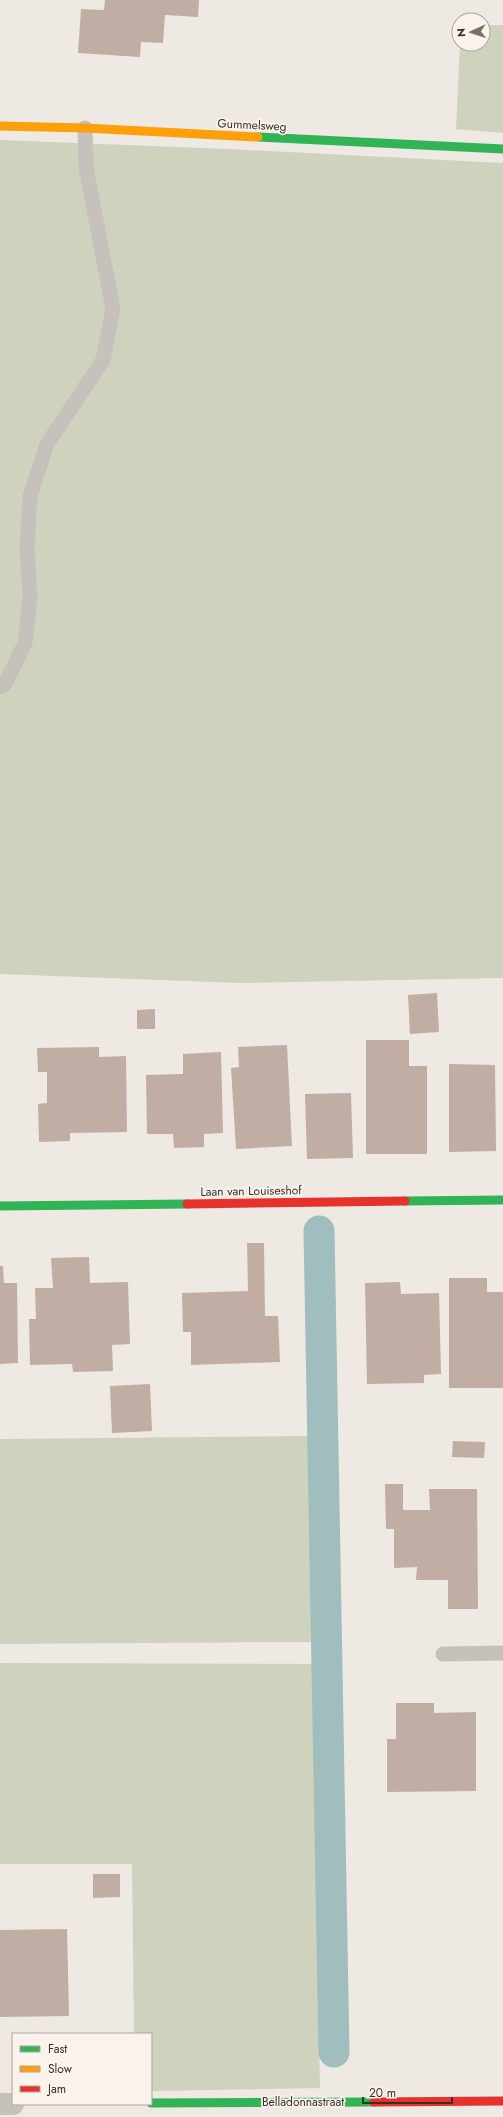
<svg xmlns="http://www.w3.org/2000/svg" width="503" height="2117" viewBox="0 0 503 2117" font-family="Jost,sans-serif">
  <rect width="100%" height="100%" fill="#eee9e3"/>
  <!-- green -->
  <g fill="#cfd3be">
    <polygon points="483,25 503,25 503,133 456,129 460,44 483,44"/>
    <polygon points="0,140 228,149 503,163 503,978 241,983 0,974"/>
    <polygon points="311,1436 312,1642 0,1644 0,1439"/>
    <polygon points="0,1663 312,1664 320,2088 151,2091 151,2034 134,2034 132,1864 0,1864"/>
  </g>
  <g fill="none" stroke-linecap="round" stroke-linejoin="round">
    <!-- canal -->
    <polyline stroke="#a0bebe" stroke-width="31" points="319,1231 334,2052"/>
  </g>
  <!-- building -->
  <g fill="#c0aea5">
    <polygon points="105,0 199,0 198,17 165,15 163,43 141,42 140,57 78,53 81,9 104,10"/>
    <polygon points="437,993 439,1032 410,1034 408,995"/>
    <polygon points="155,1009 155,1029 137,1029 137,1010"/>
    <polygon points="366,1040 409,1040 409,1066 427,1066 427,1154 366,1154"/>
    <polygon points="287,1045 292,1146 236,1149 231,1068 239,1067 238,1047"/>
    <polygon points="99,1047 99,1057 126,1056 127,1132 70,1133 70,1141 39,1142 38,1104 47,1103 47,1072 38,1072 37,1048"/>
    <polygon points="221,1052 223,1133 204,1134 204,1147 174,1148 173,1134 147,1134 146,1075 183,1074 183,1054"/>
    <polygon points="449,1064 495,1065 496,1151 449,1152"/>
    <polygon points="351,1093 353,1158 307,1159 305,1094"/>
    <polygon points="247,1243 264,1243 265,1316 278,1316 280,1362 191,1365 191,1332 183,1332 182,1293 248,1291"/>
    <polygon points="89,1257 90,1283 128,1282 130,1344 112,1345 113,1371 73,1372 72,1364 30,1365 29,1319 36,1319 35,1288 53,1288 51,1258"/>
    <polygon points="0,1266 3,1266 4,1283 17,1283 18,1363 0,1364"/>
    <polygon points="449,1278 487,1278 487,1292 503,1292 503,1388 449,1388"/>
    <polygon points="400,1282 401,1294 439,1293 441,1374 424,1375 424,1383 367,1384 365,1283"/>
    <polygon points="150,1384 152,1431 112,1433 110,1386"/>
    <polygon points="453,1441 485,1442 484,1458 452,1457"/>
    <polygon points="385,1484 403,1484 403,1510 430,1510 429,1489 477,1489 478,1609 448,1609 448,1580 416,1580 417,1567 394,1568 394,1529 386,1529"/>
    <polygon points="396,1703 434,1703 434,1713 476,1712 476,1791 387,1792 387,1739 396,1739"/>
    <polygon points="93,1874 120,1874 120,1897 93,1898"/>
    <polygon points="67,1929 69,2016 0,2017 0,1930"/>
  </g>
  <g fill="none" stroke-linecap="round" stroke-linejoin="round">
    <!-- lane -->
    <g stroke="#c7c1bc" stroke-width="15">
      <polyline points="0,687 5,684 25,643 30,597 27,547 30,496 47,444 103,360 113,309 86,168 85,128"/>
      <polyline points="443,1654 503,1653"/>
    </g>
    <!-- street -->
    <polyline stroke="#c7c1bc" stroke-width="22" points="0,2104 13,2104"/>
    <!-- fast -->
    <g stroke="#30b455" stroke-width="9">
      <polyline points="258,137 503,149"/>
      <polyline points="405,1201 503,1200"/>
      <polyline points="0,1206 187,1204"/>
      <polyline points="151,2103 374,2102"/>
    </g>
    <!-- slow -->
    <polyline stroke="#ff9f0a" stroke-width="9" points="0,126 85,128 258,137"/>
    <!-- jam -->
    <g stroke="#e5322d" stroke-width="9">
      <polyline points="187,1204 405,1201"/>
      <polyline points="374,2102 503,2101"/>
    </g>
  </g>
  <g text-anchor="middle" stroke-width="3.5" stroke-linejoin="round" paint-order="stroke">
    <!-- street labels -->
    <g font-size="12" fill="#382f2a" stroke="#f9f3eb">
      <text transform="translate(252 125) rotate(3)" y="4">Gummelsweg</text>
      <text transform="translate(251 1191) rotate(-1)" y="4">Laan van Louiseshof</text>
      <text x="303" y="2106">Belladonnastraat</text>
    </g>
  </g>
  <!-- legend -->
  <rect x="12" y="2033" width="140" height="72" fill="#f9f3eb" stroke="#aca59e"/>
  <rect x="20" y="2046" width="20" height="6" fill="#30b455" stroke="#aca59e"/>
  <text x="48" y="2053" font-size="12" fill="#382f2a">Fast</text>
  <rect x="20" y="2066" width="20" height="6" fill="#ff9f0a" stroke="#aca59e"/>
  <text x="48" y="2073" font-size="12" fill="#382f2a">Slow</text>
  <rect x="20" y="2086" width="20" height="6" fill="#e5322d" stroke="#aca59e"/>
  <text x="48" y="2093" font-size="12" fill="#382f2a">Jam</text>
  <!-- north arrow -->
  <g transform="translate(471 32) rotate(267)"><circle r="19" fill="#f9f3eb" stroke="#aca59e"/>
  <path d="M0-3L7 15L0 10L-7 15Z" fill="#78706b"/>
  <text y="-6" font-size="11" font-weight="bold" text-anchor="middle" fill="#382f2a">N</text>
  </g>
  <!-- scale -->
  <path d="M363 2097v6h89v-6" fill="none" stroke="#382f2a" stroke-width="2"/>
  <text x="369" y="2097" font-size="12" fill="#382f2a" stroke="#f9f3eb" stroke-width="3" paint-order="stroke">20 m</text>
</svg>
